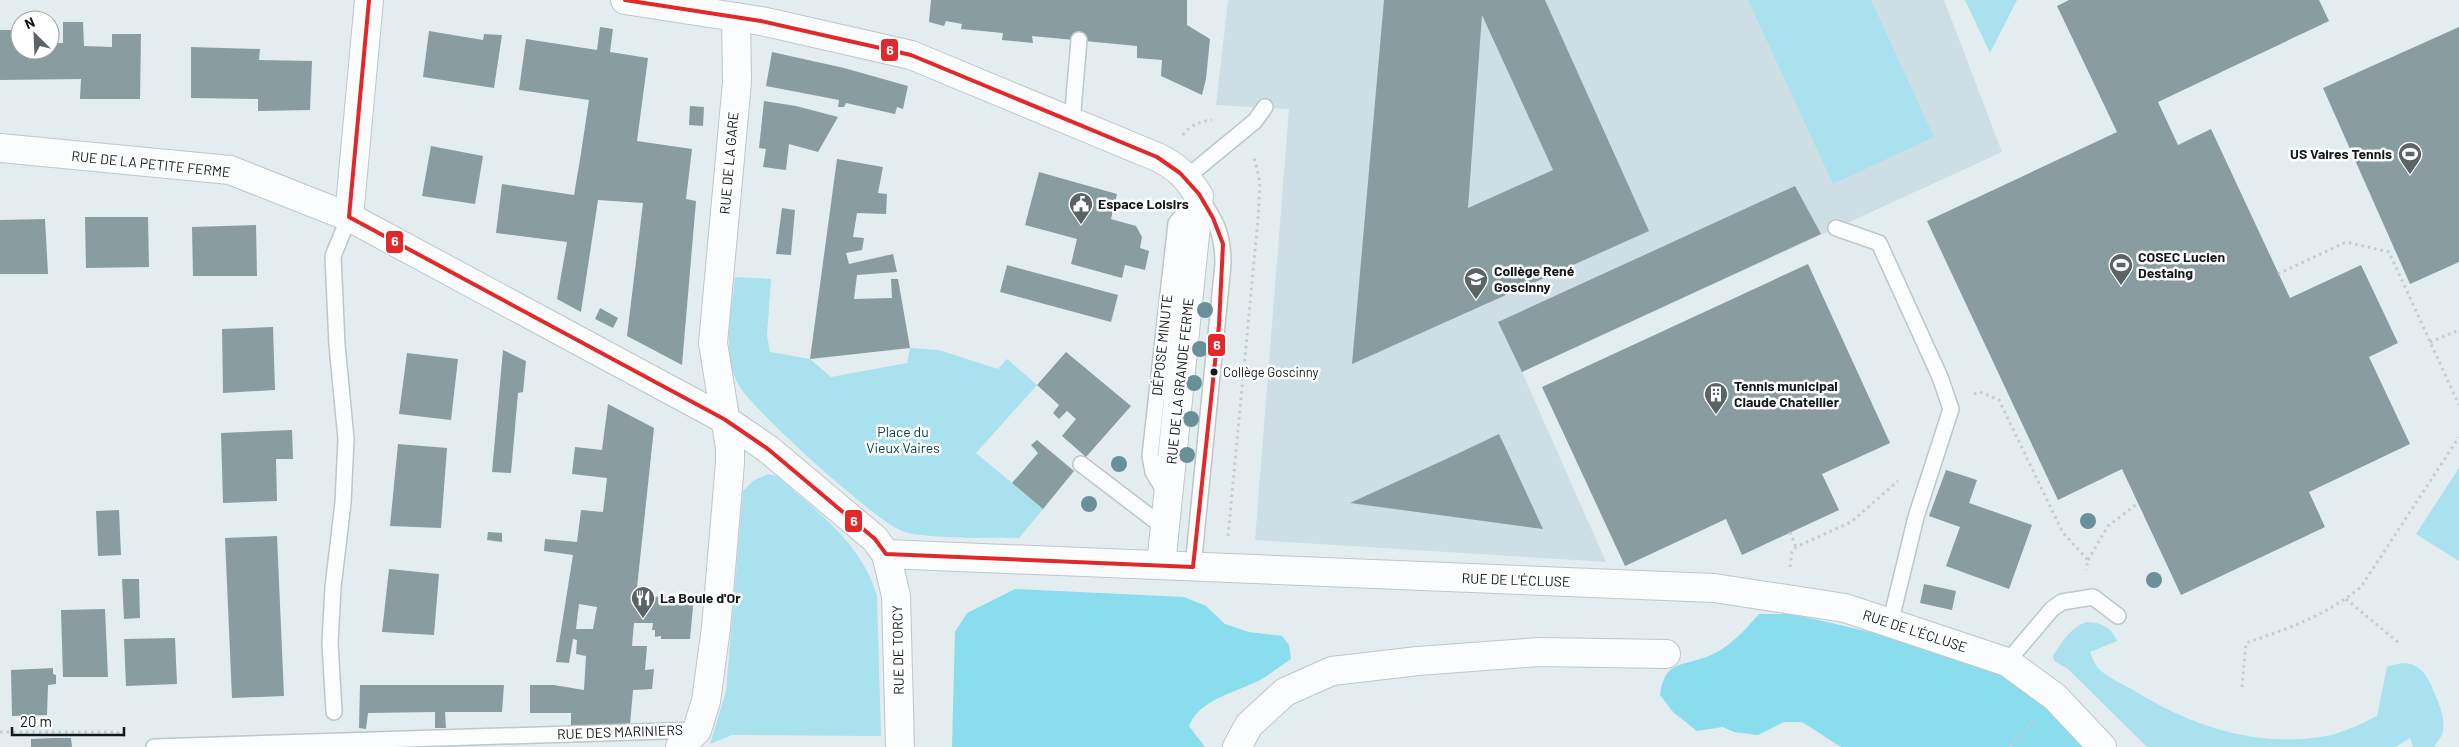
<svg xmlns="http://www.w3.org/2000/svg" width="2459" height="747" viewBox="0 0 2459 747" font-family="Barlow,sans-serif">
  <rect width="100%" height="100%" fill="#e3edf0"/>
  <!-- built -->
  <polygon fill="#cddfe4" points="1228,0 1944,0 2002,152 1522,372 1606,562 1255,540 1289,109 1216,105"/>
  <!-- green -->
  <g fill="#a9e1ee">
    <polygon points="1748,0 1871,0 1934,137 1833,184"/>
    <polygon points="1965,0 2017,0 1990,53"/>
    <path d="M735,277L771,279L767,335L770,352L810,359L831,377L907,363L910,348L939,350L998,369L1007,359L1037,385L976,453L1043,509L1019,538C989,537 928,540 902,531C877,522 748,407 737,382C722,350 732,311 735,277Z"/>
    <polygon points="2459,468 2459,561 2416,534"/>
    <path d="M768,474L777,476C816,511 862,543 877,596L881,736L732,735L710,744L726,691L743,491L753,481Z"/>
    <path d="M2087,622C2101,622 2112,628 2117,641L2090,652C2092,657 2095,665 2099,669C2109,679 2126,685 2138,693C2192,726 2256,747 2320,737C2340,735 2360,724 2377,716L2387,667C2418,655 2427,673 2437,699C2441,709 2446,723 2442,734C2441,738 2436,743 2434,747H2413L2410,738L2395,747H2147L2068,669L2054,661L2053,656C2061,643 2072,626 2087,622Z"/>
  </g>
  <!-- forest -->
  <g fill="#8added">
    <path d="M1015,589L1184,597L1206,606L1225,624L1249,632L1282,636L1289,645L1291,659C1281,665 1272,673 1262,679C1238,692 1199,699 1189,726L1205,747H952L955,632L967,613Z"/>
    <path d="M1759,614H1792L1870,632L1997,669L2102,747H1841L1802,722H1784L1758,735L1734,732L1723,727L1697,731L1673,712L1660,695C1665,659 1682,667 1709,656C1730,647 1744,631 1759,614Z"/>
  </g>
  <!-- building -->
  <g fill="#899ca0" fill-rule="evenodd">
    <polygon points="931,0 1187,0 1187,25 1210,39 1206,79 1202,95 1161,76 1162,60 1137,58 1137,46 1032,36 1033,43 1002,40 1003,33 961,29 962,24 946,21 944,26 929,22"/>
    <path d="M1384,0H1545L1649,231L1352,364ZM1482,15L1553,170L1468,208Z"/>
    <polygon points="2069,0 2319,0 2329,21 2158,102 2178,145 2211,129 2290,298 2361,265 2398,343 2369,357 2410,444 2309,492 2325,527 2181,595 2122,469 2058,500 1927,221 2117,132 2057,6"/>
    <polygon points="63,22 83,22 84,46 112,47 112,34 141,34 140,99 80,99 81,79 0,80 0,30 20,30 20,50 50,50 50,43 63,43"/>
    <polygon points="600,27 613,29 610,52 648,58 637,141 692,149 686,199 696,201 682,365 627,336 643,203 598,200 581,312 557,299 567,242 496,233 502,184 574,195 581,153 589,100 519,90 526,39 597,50"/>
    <polygon points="2459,27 2459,262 2410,284 2323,88"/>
    <polygon points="429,31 483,40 484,34 502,35 494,88 423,77"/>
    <polygon points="191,47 260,49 259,60 312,61 310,110 258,111 258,99 191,98"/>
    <polygon points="772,52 844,68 908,86 903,109 897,107 895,114 846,103 844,107 838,107 839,100 766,86"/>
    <polygon points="764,101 796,106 838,117 818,152 789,144 786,170 763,167 766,149 759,148"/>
    <polygon points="690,106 704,107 703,126 689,125"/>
    <polygon points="431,146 483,156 475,204 422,196"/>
    <polygon points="837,159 883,167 878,193 887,194 886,214 857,213 853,237 864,238 862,250 846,253 849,264 893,254 897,272 857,275 854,299 892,298 891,279 898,279 910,348 810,359"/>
    <polygon points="1039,172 1117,194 1111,219 1136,226 1142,237 1140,248 1149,251 1145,270 1125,265 1122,278 1071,264 1077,239 1025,225"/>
    <polygon points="1795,186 1821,234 1522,372 1498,322"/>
    <polygon points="782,208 795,210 791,255 776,254"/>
    <polygon points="85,217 148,217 149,267 86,268"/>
    <polygon points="45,219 48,274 0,274 0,220"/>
    <polygon points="256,225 257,276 193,276 192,227"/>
    <polygon points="1808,264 1890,443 1822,474 1839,510 1742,555 1726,519 1625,566 1542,387"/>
    <polygon points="1007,265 1118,295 1111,322 1000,292"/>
    <polygon points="600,308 618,318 613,328 595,319"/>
    <polygon points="273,327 275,390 223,393 222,329"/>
    <polygon points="503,350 526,361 523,392 518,393 511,473 492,472"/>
    <polygon points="1066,352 1131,406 1086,457 1062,436 1076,419 1067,411 1059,419 1053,413 1059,405 1037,385"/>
    <polygon points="407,353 458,359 451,420 399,414"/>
    <path d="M608,404L654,428L636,597L694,596L690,639H661V636L655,637V630H652L653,623H634L632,646H647L645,670L654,669L652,689L633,690L630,725L571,726V713H530V685H554L584,690L586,656L576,654L577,640L573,639L569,663L556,662L573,555L544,551L545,539L577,542L581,510L603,512L607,478L572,474L575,447L602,450ZM579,604L597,607L593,629H576Z"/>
    <polygon points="292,430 293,459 276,459 277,501 223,503 221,433"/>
    <polygon points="1499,434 1543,529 1350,503 1457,454"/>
    <polygon points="1037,440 1074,471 1043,509 1012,483 1038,453 1031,445"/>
    <polygon points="398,444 447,448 441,528 390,526"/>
    <polygon points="1946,470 1977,480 1969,503 2032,525 2009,589 1946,566 1960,527 1929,516"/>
    <polygon points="119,510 121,555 98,556 96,511"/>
    <polygon points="488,532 502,533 502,542 487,540"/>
    <polygon points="277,536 284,696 232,698 225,538"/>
    <polygon points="389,569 439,574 434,635 382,632"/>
    <polygon points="122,579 139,579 140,618 124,619"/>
    <polygon points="1924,584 1956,591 1952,610 1920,603"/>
    <polygon points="105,609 108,677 63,677 61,610"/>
    <polygon points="175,638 177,684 126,686 124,639"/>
    <polygon points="53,668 53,674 56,675 56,684 48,685 47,715 12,716 11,670"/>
    <polygon points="360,685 504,685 502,712 445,712 446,728 435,728 435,712 368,713 366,729 359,728"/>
    <polygon points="53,738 71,738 72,747 31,747 31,739"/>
  </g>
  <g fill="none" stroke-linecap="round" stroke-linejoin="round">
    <!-- lane casing -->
    <g stroke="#bec6c8" stroke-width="18">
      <g id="lane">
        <polyline points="1072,122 1079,40"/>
        <polyline points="1187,177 1255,121 1265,107"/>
        <polyline points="1836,228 1879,243 1940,377 1951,409 1916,517 1890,624"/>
        <polyline points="1081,464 1165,528"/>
        <path d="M1166,494L1153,472L1150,456L1176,223L1199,196C1216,221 1223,233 1223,264L1193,567"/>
        <polyline points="2007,662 2052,609 2062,602 2093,597 2118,616"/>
        <polyline points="334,712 330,643 333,587 343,503 346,439 337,345 333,256 349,217"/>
        <polyline points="154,747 697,730"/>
      </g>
    </g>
    <!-- street casing -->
    <g stroke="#bec6c8" stroke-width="30">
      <g id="street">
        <path d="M625,0L761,21L911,55L1157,157C1178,167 1187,177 1199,196L1161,565"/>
        <polyline points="0,148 230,170 349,217 724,419 768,449 875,539 886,554 896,596 900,747"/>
        <polyline points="349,217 369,0"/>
        <polyline points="886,554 1714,588 1845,608 2007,662 2055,697 2102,747"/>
        <polyline points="680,747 697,730 706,701 716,628 730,463 730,448 713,343 737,82 736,17"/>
        <polyline points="1237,747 1249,725 1285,692 1332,671 1418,661 1539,652 1666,654"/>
      </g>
    </g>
    <!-- path -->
    <g stroke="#c7cbcd" stroke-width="3" stroke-dasharray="2.5 4" stroke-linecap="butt">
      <path d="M1183,135C1190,125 1201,121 1212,120"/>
      <polyline points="2278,274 2346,242 2389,252 2459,405"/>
      <polyline points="2430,342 2459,330"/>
      <polyline points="1974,394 1980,392 1999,400 2063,533 2088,560 2086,570"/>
      <polyline points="1790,532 1796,547"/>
      <polyline points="1228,536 1258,219 1260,182 1254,157"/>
      <polyline points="2088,560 2108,526 2138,503"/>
      <polyline points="1790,567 1792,552 1796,547 1851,522 1898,481"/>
      <polyline points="2346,599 2399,643"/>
      <path d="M2242,687L2246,643C2290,628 2325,616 2361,587L2459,437"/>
      <polyline points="0,732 116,732 128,738"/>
      <polyline points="2010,747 2033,721"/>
    </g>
    <!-- lane -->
    <use href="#lane" stroke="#fbfcfd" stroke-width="15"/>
    <!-- street -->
    <use href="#street" stroke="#fbfcfd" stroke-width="28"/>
    <!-- bus-1 casing -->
    <g stroke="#fff" stroke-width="8">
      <polyline id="bus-1" points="369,0 349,217 724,419 768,449 875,539 886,554 1193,567 1219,325 1223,244 1213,218 1199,194 1180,173 1157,157 911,55 761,21 625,0"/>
    </g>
    <!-- bus-1 -->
    <use href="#bus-1" stroke="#e42729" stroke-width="4"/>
  </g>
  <!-- trees -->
  <g fill="#689097">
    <circle cx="1205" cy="310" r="8"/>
    <circle cx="1200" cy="349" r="8"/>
    <circle cx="1194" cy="383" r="8"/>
    <circle cx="1191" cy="419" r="8"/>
    <circle cx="1187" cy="455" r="8"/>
    <circle cx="1119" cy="464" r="8"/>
    <circle cx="1089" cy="504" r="8"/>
    <circle cx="2088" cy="521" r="8"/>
    <circle cx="2154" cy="580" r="8"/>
  </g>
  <!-- icons -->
  <defs>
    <g id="stadium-pin" transform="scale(1.25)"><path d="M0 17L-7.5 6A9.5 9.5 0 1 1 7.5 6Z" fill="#5b6365" stroke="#fff"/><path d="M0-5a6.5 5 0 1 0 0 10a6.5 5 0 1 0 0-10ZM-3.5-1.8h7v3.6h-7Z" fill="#fff"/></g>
    <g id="civic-pin" transform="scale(1.25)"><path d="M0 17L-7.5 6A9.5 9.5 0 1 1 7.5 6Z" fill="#5b6365" stroke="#fff"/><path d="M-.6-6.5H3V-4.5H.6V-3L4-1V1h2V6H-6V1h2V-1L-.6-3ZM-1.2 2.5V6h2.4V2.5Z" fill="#fff"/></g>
    <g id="school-pin" transform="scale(1.25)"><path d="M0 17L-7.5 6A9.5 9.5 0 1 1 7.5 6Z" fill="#5b6365" stroke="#fff"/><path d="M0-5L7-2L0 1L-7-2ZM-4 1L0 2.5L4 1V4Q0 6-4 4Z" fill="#fff"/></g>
    <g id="building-pin" transform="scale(1.25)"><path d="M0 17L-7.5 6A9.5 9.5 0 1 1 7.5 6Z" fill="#5b6365" stroke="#fff"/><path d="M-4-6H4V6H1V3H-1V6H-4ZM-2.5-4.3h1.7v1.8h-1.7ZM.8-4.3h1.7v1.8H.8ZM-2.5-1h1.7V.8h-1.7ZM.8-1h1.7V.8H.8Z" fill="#fff"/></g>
    <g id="restaurant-pin" transform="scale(1.25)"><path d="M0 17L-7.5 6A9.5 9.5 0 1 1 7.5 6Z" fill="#5b6365" stroke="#fff"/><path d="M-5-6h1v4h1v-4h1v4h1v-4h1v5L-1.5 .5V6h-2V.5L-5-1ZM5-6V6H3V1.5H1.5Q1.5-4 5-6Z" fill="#fff"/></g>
  </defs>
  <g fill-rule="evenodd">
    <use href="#stadium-pin" x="2410" y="154"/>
    <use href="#civic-pin" x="1081" y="204"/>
    <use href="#stadium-pin" x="2121" y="265"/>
    <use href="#school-pin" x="1476" y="279"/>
    <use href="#building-pin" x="1716" y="394"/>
    <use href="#restaurant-pin" x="643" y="598"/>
  </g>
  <!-- markers -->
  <circle fill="#12191a" stroke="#fff" stroke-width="2" cx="1214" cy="372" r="4.5"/>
  <g text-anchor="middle" stroke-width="5" stroke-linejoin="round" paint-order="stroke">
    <!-- bus labels -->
    <g font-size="13" fill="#12191a" stroke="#fff" text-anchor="start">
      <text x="1223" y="377">Collège Goscinny</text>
    </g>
    <!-- poi labels -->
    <g font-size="14" font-weight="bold" fill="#12191a" stroke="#fff" text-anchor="start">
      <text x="2392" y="159" text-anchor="end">US Vaires Tennis</text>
      <text x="1098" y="209">Espace Loisirs</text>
      <text x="2138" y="262">COSEC Lucien<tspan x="2138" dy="16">Destaing</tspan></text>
      <text x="1494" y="276">Collège René<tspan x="1494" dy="16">Goscinny</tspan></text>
      <text x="1734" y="391">Tennis municipal<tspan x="1734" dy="16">Claude Chatellier</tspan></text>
      <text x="660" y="603">La Boule d'Or</text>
    </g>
    <!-- street labels -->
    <g font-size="14" fill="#12191a" stroke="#fff">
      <text transform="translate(729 163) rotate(-85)" y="5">RUE DE LA GARE</text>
      <text transform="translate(151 164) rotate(6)" y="5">RUE DE LA PETITE FERME</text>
      <text transform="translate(1162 345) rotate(-84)" y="5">DÉPOSE MINUTE</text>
      <text transform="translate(1180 381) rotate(-84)" y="5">RUE DE LA GRANDE FERME</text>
      <text transform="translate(1516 580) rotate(2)" y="5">RUE DE L'ÉCLUSE</text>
      <text transform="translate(1915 631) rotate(18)" y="5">RUE DE L'ÉCLUSE</text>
      <text transform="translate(898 650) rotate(-91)" y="5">RUE DE TORCY</text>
      <text transform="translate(620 732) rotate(-2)" y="5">RUE DES MARINIERS</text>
    </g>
    <!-- park labels -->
    <g font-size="14" fill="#03444f" stroke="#fff">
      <text x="903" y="437">Place du<tspan x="903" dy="16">Vieux Vaires</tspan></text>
    </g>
  </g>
  <g stroke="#fff" stroke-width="2">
    <rect x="880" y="38" width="19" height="24" rx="5" fill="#e42729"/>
    <rect x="385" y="230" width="19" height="24" rx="5" fill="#e42729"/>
    <rect x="1207" y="333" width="19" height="24" rx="5" fill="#e42729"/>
    <rect x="844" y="509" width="19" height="24" rx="5" fill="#e42729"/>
  </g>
  <g font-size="14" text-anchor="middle" font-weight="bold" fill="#fff">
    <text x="890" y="55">6</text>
    <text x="395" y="246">6</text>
    <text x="1217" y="350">6</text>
    <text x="854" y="526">6</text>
  </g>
  <!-- north arrow -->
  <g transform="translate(35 35) rotate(336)"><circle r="24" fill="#ffffff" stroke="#a0a3a3"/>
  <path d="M0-4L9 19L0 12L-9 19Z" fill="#5b6365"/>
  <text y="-8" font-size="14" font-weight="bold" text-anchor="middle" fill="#12191a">N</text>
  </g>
  <!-- scale -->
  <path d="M12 727v8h112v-8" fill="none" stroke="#12191a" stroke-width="2.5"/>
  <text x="20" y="727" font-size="15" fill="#12191a" stroke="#ffffff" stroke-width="4" paint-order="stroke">20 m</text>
</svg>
